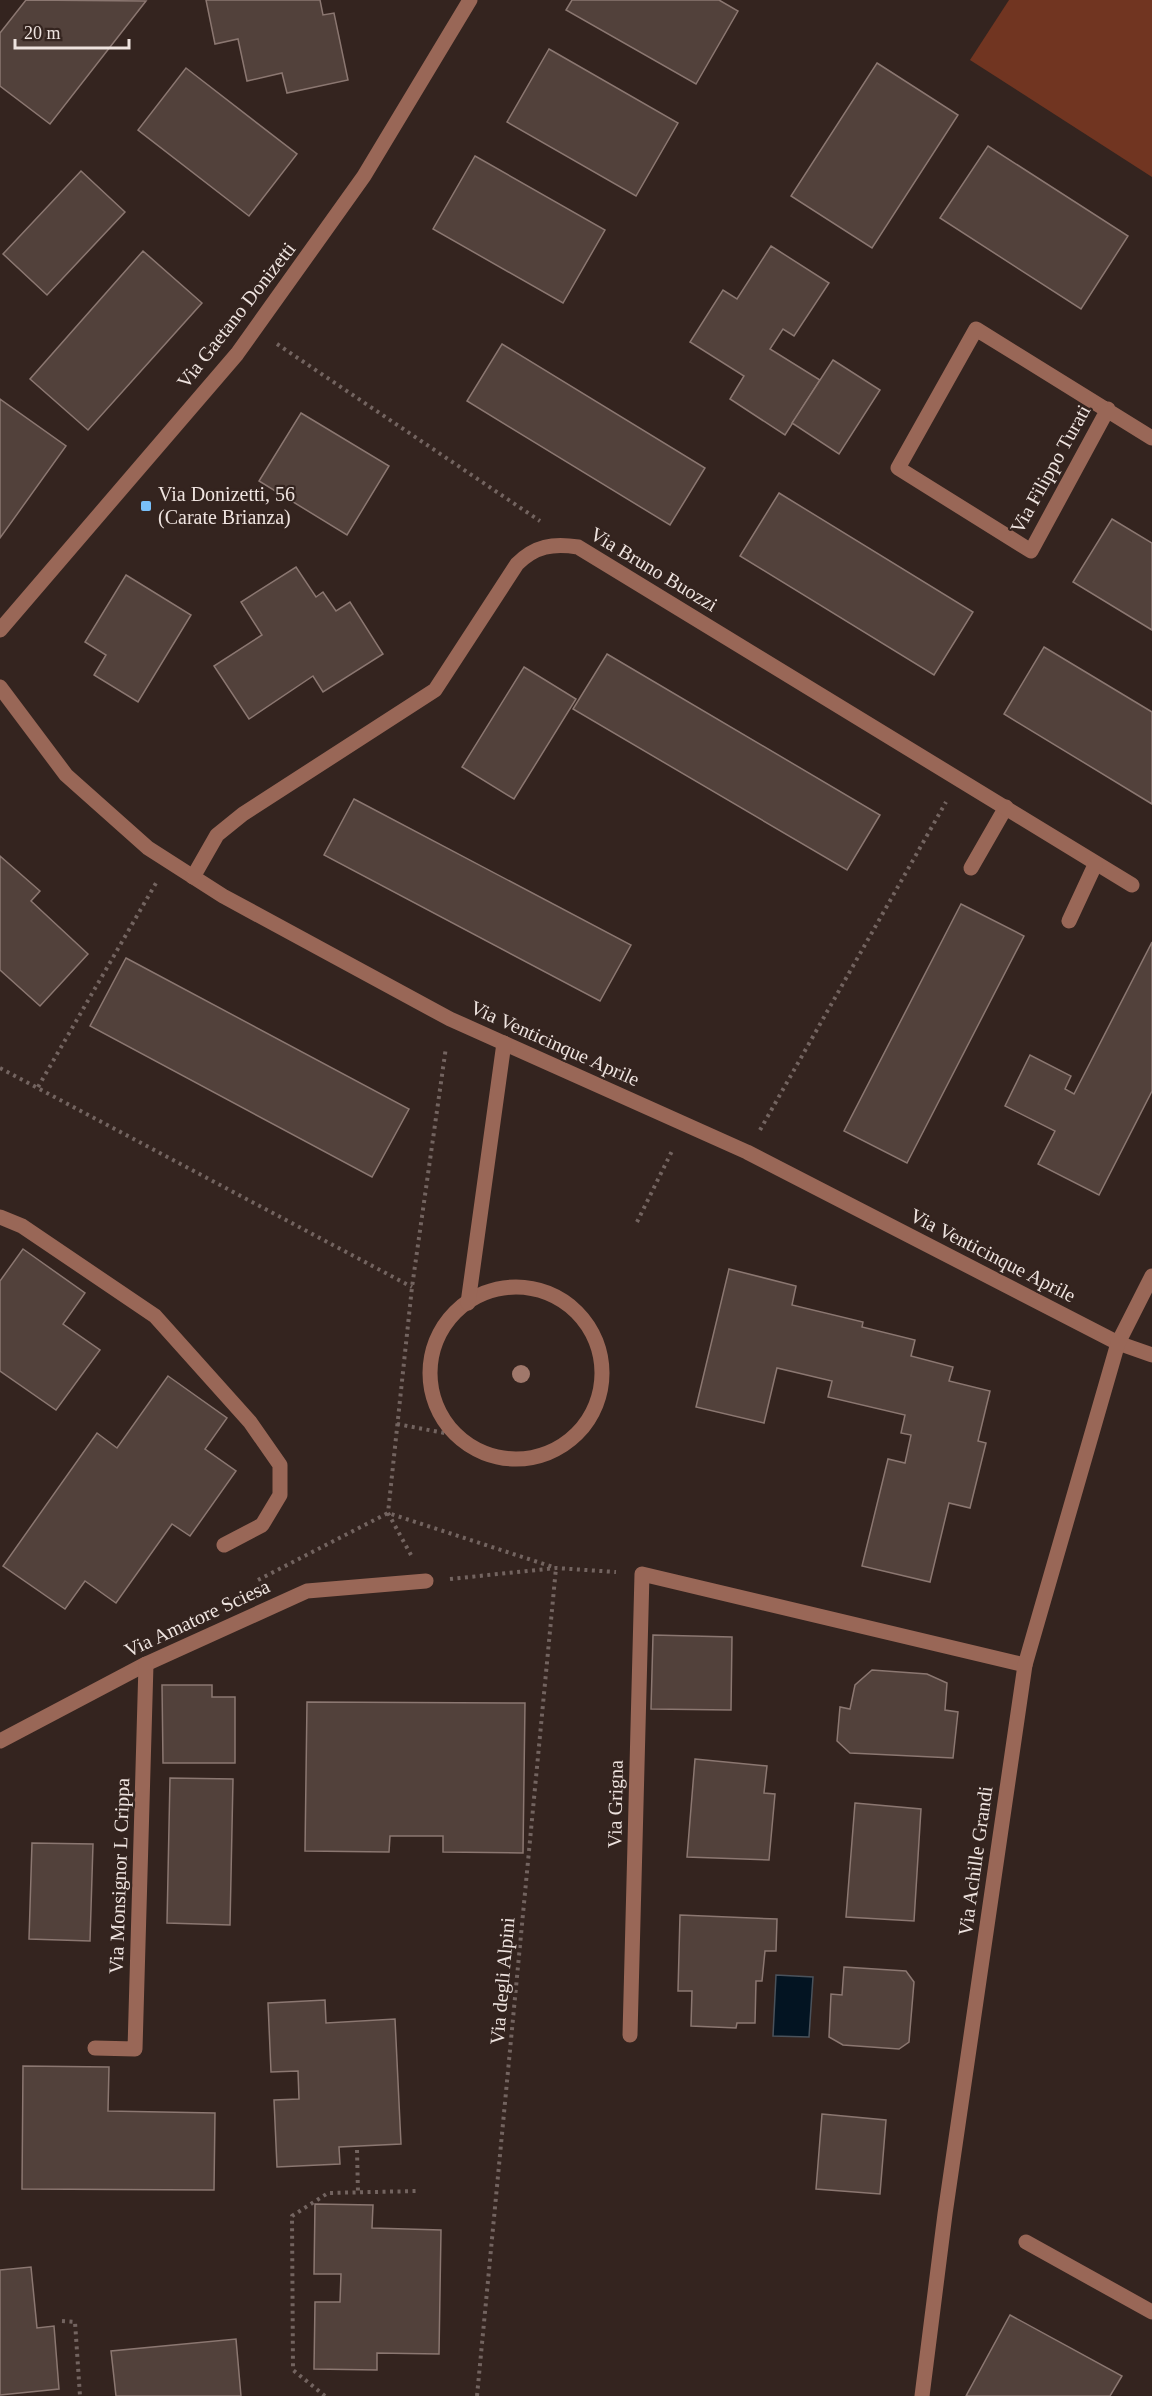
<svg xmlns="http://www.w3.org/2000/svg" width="1152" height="2396" viewBox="0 0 1152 2396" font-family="Georgia,serif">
  <rect width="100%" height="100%" fill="#34241f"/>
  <!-- green -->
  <polygon fill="#713521" points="1009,0 1152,0 1152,177 970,60"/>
  <!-- water -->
  <polygon fill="#031422" stroke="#4a525b" stroke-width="1.5" points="776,1975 813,1977 809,2037 773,2036"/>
  <!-- building -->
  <g fill="#52413b" stroke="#8b7771" stroke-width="1.5">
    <polygon points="26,0 146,1 50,124 0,86 0,33"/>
    <polygon points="206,0 320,0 323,15 334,13 348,80 287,93 282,73 247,81 238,39 215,44"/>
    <polygon points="572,0 719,0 738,11 696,84 566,10"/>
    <polygon points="549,49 678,123 636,196 507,122"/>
    <polygon points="877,63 958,115 872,248 791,196"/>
    <polygon points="186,68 297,154 249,216 138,130"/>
    <polygon points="988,146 1128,236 1081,309 940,218"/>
    <polygon points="475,156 605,230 563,303 433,229"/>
    <polygon points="81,171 125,212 47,295 3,254"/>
    <polygon points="771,246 829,283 794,336 783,329 770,349 820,380 785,435 730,399 744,376 690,342 723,290 737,299"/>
    <polygon points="143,251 202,303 88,430 30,379"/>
    <polygon points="502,344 705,468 670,525 467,401"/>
    <polygon points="833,360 880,390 839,454 792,423"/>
    <polygon points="0,399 66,446 0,538"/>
    <polygon points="301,413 389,466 347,535 259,481"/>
    <polygon points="779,493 973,612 934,675 740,556"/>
    <polygon points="1112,519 1152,543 1152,630 1073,582"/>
    <polygon points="296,567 316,597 323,592 336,611 350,602 383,654 323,692 313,676 249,719 214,666 262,635 241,602"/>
    <polygon points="126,575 191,615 138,702 94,675 106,655 85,642"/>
    <polygon points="1044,647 1152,712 1152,804 1004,714"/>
    <polygon points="607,654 880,815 847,870 573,709"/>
    <polygon points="524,667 576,699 514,799 462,767"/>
    <polygon points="354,799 631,945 600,1001 324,855"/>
    <polygon points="0,856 40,891 31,901 88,954 40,1006 0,970"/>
    <polygon points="961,904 1024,936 907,1163 844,1131"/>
    <polygon points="1152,942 1152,1091 1099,1195 1038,1164 1055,1131 1005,1106 1030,1055 1071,1076 1065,1089 1074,1094"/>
    <polygon points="126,958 409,1109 372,1177 90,1026"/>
    <polygon points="23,1249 85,1293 63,1324 100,1350 56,1410 0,1371 0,1281"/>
    <polygon points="729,1269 796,1286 792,1305 863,1322 862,1327 915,1340 911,1356 953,1367 949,1381 990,1391 978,1441 986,1443 970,1508 949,1503 930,1582 862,1566 888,1459 905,1463 911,1435 901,1433 905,1415 828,1397 832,1381 777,1368 764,1423 696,1407"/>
    <polygon points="168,1376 227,1418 205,1449 236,1471 190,1536 172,1524 116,1603 85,1581 65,1609 3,1566 97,1433 117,1448"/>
    <polygon points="653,1635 732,1637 731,1710 651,1709"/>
    <polygon points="872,1670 927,1674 947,1683 945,1710 958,1712 953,1758 850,1753 837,1741 840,1707 850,1709 855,1685"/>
    <polygon points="162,1685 212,1685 212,1697 235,1697 235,1763 163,1763"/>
    <polygon points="307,1702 525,1703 523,1853 443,1852 443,1836 390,1836 389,1852 305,1851"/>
    <polygon points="695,1759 767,1766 764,1793 775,1794 769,1860 687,1857"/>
    <polygon points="170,1778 233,1779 230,1925 167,1923"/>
    <polygon points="855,1803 921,1809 914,1921 846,1917"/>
    <polygon points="32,1843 93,1844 90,1941 29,1939"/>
    <polygon points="680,1915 777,1919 776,1951 765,1951 762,1981 756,1981 755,2023 737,2023 736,2028 691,2026 692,1991 678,1991"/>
    <polygon points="844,1967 906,1971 914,1982 909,2042 899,2049 843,2045 829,2037 831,1994 842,1995"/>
    <polygon points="325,2000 326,2023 395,2019 401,2144 339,2147 340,2164 277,2167 274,2100 299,2099 298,2071 271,2072 268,2003"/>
    <polygon points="23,2066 109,2067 108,2111 215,2113 214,2190 22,2189"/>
    <polygon points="822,2114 886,2120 880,2194 816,2189"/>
    <polygon points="315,2204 373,2205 372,2228 441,2230 439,2354 377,2353 377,2370 314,2369 315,2302 340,2302 341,2274 314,2274"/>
    <polygon points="31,2267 37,2328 54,2326 59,2389 0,2395 0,2270"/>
    <polygon points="1010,2315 1122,2376 1110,2396 966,2396"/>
    <polygon points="236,2339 241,2396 116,2396 111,2351"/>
  </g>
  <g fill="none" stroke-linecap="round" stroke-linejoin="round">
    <!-- path -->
    <g stroke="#736460" stroke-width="4" stroke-dasharray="3 4.5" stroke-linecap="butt">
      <polyline points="277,344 540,521"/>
      <polyline points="0,1068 412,1287"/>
      <polyline points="38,1087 156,883"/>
      <polyline points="760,1130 946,802"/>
      <polyline points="637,1222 673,1149"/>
      <polyline points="397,1424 455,1435"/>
      <polyline points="411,1555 388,1513 412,1287 446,1047"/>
      <polyline points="450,1579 556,1568 616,1572"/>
      <polyline points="258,1580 388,1513 553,1567"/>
      <polyline points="357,2150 358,2193"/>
      <polyline points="62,2321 75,2322 80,2396"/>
      <polyline points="325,2396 293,2370 292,2216 328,2193 418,2191"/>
      <polyline points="477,2396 556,1568"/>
    </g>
    <!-- minor -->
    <g stroke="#996757" stroke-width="15">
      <polyline points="1108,409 1031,551 898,468 976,329 1152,438"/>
      <polyline points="0,630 237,354 364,176 470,0"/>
      <polyline points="0,687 66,775 148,848 223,896 450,1019 747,1152 1118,1343 1152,1355"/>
      <polyline points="971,868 1006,807"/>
      <path d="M193,877L217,835L243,814L435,690L517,564C535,546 553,543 578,547L1132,885"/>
      <polyline points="1069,921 1095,865"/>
      <polyline points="0,1217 22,1226 155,1316 250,1422 280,1465 280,1495 262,1525 224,1545"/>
      <circle cx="516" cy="1373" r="86"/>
      <polyline points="468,1303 504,1043"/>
      <polyline points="0,1741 146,1664 307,1591 426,1581"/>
      <polyline points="630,2035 642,1574 1025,1665"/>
      <polyline points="95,2048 135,2049 146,1664"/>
      <polyline points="1026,2242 1152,2312"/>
      <polyline points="922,2396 945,2214 1025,1665 1118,1343 1152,1276"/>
    </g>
  </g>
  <!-- trees -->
  <circle fill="#a0786b" cx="521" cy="1374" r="9"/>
  <!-- markers -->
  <rect fill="#79bff8" stroke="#34241f" stroke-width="2" x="140" y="500" width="12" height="12" rx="3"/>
  <g text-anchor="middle" stroke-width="4.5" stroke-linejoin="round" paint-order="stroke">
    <!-- street labels -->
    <g font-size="20" fill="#eee3df" stroke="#34241f">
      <text transform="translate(236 315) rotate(-52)" y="7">Via Gaetano Donizetti</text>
      <text transform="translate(1050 469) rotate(-61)" y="7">Via Filippo Turati</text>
      <text transform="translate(654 569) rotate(31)" y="7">Via Bruno Buozzi</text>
      <text transform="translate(555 1043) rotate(24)" y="7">Via Venticinque Aprile</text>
      <text transform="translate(993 1255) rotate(27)" y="7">Via Venticinque Aprile</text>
      <text transform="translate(197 1618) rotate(-25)" y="7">Via Amatore Sciesa</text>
      <text transform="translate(615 1804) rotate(-89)" y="7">Via Grigna</text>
      <text transform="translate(975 1861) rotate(-82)" y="7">Via Achille Grandi</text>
      <text transform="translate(119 1876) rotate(-88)" y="7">Via Monsignor L Crippa</text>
      <text transform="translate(502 1981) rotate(-85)" y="7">Via degli Alpini</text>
    </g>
    <!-- poi labels -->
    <g font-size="20" fill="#eee3df" stroke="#34241f" text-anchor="start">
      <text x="158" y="501">Via Donizetti, 56<tspan x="158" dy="23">(Carate Brianza)</tspan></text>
    </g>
  </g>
  <!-- scale -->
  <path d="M15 39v9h114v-9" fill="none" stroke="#eee3df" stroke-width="3"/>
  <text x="24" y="39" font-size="18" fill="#eee3df" stroke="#34241f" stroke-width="4.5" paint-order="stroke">20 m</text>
</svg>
